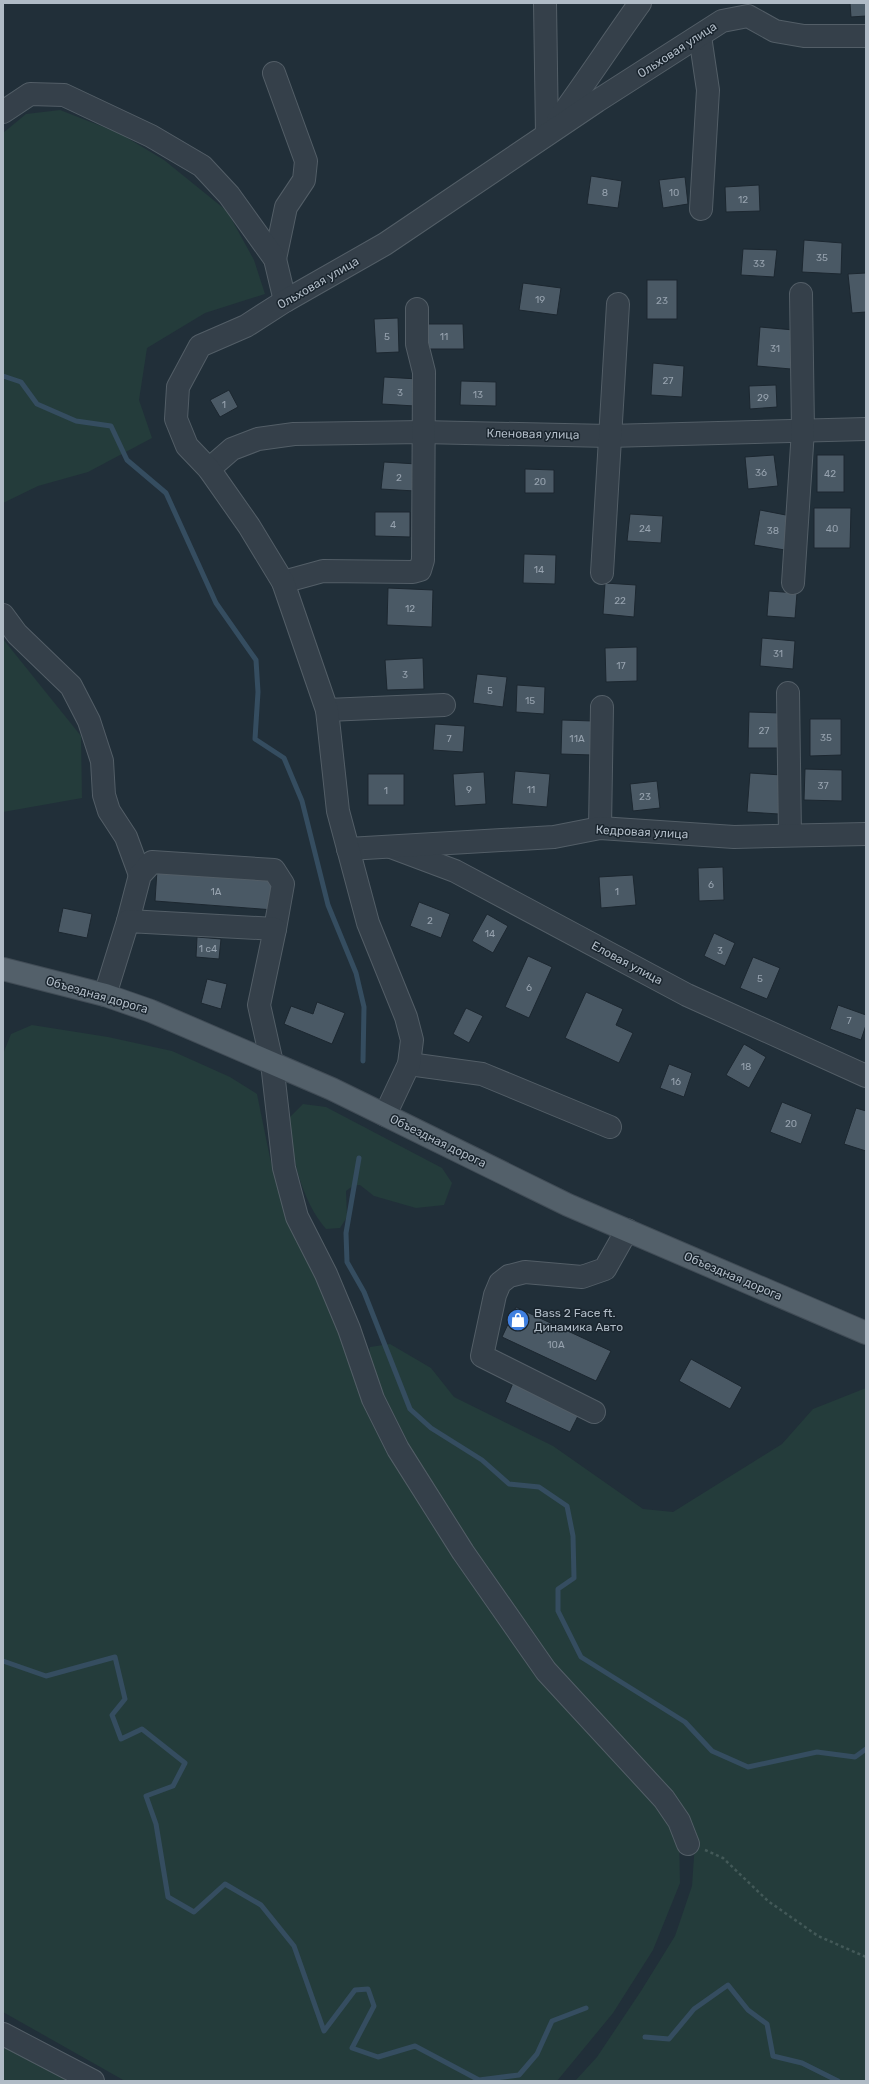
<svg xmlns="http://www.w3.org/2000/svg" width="869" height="2084" viewBox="0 0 869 2084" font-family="Rubik,sans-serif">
  <rect width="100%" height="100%" fill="#212f39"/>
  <!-- green -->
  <g fill="#243c3b">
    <polygon points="60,110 119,133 164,160 227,211 254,260 265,294 205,313 147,348 139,400 152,438 88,472 38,486 3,503 3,133 26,114"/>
    <polygon points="3,639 81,736 82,798 3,812"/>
    <polygon points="32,1025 108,1037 172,1051 230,1077 257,1094 270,1158 290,1224 329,1298 416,1487 679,1837 680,1883 653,1950 613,2013 557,2081 125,2081 3,2012 3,1054 11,1034"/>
    <path d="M303,1104L326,1107L442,1168L452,1183L444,1205L416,1208L374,1196L360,1185H354L346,1191L347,1217L340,1228L326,1229C300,1198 293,1158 288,1119Z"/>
    <polygon points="390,1344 431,1368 454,1397 553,1446 643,1509 673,1512 782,1444 813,1409 866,1388 866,2081 575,2081 597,2057 641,1991 675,1936 692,1886 695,1842 555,1675 478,1564 385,1407 368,1358 370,1347"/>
    <polygon points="3,2047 71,2081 3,2081"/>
  </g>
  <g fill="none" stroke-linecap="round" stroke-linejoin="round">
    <!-- stream -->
    <g stroke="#354d60" stroke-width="5">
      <polyline points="3,376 21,382 37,404 76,421 111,426 127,460 166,493 216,603 256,660 258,692 255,739 284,758 302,801 328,905 356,973 364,1007 363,1061"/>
      <polyline points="359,1158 346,1233 347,1262 364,1292 410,1409 431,1428 482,1460 509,1484 539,1487 567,1506 573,1536 574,1578 558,1589 558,1611 581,1657 685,1722 712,1751 748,1767 817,1752 855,1757 866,1749"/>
      <polyline points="3,1661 46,1676 115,1657 125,1699 112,1715 121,1739 142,1729 185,1763 173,1786 146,1796 156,1824 168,1897 194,1912 225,1884 261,1905 294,1946 324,2031 355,1990 368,1989 374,2006 352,2048 378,2057 415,2046 479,2080 519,2075 537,2054 552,2021 586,2008"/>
      <polyline points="645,2037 669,2039 694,2009 728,1985 748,2010 767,2024 773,2056 802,2063 838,2081"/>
    </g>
  </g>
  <!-- building -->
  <g fill="#4a5965" stroke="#1c2730">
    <polygon points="850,3 866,3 866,16 851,17"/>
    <polygon points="591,176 622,181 618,208 587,204"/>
    <polygon points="685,177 688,204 663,208 659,180"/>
    <polygon points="759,185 760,211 726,212 725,187"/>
    <polygon points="804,240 842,243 841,274 802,272"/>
    <polygon points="743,249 777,250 774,277 741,275"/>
    <polygon points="866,273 866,312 852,313 848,274"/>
    <rect x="647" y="280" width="30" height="39"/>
    <polygon points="523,283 561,288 557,315 519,310"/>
    <polygon points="398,318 399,352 376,353 374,319"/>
    <polygon points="424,324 463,324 464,349 424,349"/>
    <polygon points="760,327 794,330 791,369 757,366"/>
    <polygon points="653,363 684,366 682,397 651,395"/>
    <polygon points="384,377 418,379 415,406 382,404"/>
    <polygon points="461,381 496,382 496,406 460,405"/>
    <polygon points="776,385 777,407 750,409 749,386"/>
    <polygon points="229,390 238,407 220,417 210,400"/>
    <polygon points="774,455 778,486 748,489 745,457"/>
    <rect x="817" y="455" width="27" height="37"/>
    <polygon points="384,462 417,464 415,491 381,489"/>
    <polygon points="525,469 554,470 554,493 525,493"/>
    <polygon points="814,508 851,508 850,548 814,548"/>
    <polygon points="760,510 791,516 785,550 754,545"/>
    <polygon points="375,512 410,512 410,537 375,536"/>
    <polygon points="630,514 663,516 661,543 627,541"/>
    <polygon points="524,554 556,555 555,584 523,583"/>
    <polygon points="605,583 636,585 634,617 603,614"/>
    <polygon points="388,588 433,590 432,627 387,625"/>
    <polygon points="769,591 797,593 795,618 767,616"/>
    <polygon points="762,638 795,641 793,669 760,666"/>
    <polygon points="637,647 637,681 606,682 605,648"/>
    <polygon points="423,658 424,689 387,690 385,660"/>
    <polygon points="477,674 507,677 503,707 473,703"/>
    <polygon points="517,685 545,687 544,714 516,712"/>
    <polygon points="749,712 780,713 780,748 748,748"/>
    <polygon points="810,719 841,719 841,755 810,756"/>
    <polygon points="562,720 593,721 592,755 561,754"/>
    <polygon points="435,724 465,726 463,752 433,750"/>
    <polygon points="805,769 842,770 842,801 804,800"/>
    <polygon points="515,771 550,774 547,807 512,804"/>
    <polygon points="484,772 486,804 455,806 453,774"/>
    <polygon points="750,773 782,775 779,814 747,812"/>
    <rect x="368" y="774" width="36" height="31"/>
    <polygon points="657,781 660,808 633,811 630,784"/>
    <polygon points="723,867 724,900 699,901 698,868"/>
    <polygon points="157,870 276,881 274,910 155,901"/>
    <polygon points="633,875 636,905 601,908 599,877"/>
    <polygon points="419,902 450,914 441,938 410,926"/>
    <polygon points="63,908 92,914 87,938 58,932"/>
    <polygon points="487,914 508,926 493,953 472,941"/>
    <polygon points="714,933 735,943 725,966 704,956"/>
    <polygon points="197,937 221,939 219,959 196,957"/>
    <polygon points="528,956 552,967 529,1018 505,1007"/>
    <polygon points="753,957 780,968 767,999 740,988"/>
    <polygon points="207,979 227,984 221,1009 201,1003"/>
    <polygon points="586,992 623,1009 616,1025 633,1033 619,1063 565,1038"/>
    <polygon points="317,1002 345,1013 332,1044 284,1024 291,1006 313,1014"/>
    <polygon points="838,1005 866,1015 866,1025 861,1040 830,1029"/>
    <polygon points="466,1008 483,1016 469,1043 453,1034"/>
    <polygon points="744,1044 766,1057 749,1088 726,1075"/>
    <polygon points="669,1064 692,1073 684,1097 660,1088"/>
    <polygon points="782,1102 812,1114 801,1144 770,1132"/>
    <polygon points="856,1108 866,1111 866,1151 844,1144"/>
    <polygon points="516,1307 611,1351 596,1381 502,1337"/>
    <polygon points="691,1359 742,1387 730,1409 679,1381"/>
    <polygon points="513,1383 579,1414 570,1432 505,1402"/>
  </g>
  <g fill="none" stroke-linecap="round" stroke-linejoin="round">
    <!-- minor casing -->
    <g stroke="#535e67" stroke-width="24">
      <g id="minor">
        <polyline points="545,3 547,134"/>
        <polyline points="700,36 708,90 701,209"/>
        <polyline points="274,73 306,161 304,180 286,207 275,259"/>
        <polyline points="3,112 30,94 64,95 151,136 202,166 229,195 275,259 285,301"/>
        <path d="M558,120C586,82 612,42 640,3"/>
        <polyline points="209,469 232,449 258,439 294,434 422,432 609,436 866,429"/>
        <polyline points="602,573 618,304"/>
        <polyline points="283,582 323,571 413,572 420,570 423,560 424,372 417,344 417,309"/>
        <polyline points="793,583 803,430 801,294"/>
        <polyline points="3,615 17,634 71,686 89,721 102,761 104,795 109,811 126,837 140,875"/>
        <polyline points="788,693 790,835"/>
        <polyline points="327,710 444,705"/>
        <polyline points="600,828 602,707"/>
        <polyline points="391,847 455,871 687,995 866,1076"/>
        <polyline points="348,849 554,837 600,828 734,837 866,834"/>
        <polyline points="128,921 140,875 152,862 274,870 283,884 275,929"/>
        <polyline points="105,995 128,921 275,929 259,1005 272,1063 284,1168 297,1217 326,1274 349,1329 373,1399 398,1449 463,1552 546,1671 664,1799 679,1821 688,1844"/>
        <polyline points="409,1064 482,1074 610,1127"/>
        <polyline points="385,1115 409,1064 412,1040 406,1017 368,923 338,811 327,710 283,582 249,526 209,469 187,446 176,419 178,387 200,346 246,326 285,301 385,244 597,101 722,21 748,16 775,31 804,36 866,36"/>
        <polyline points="594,1412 482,1356 495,1295 500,1283 509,1276 525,1272 582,1277 605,1269 627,1230"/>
        <polyline points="3,2034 93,2081"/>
      </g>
    </g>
    <!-- major casing -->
    <g stroke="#414c56" stroke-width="24">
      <polyline id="major" points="3,969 105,995 151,1011 332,1089 568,1205 866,1333"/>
    </g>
    <!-- path -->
    <polyline stroke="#435958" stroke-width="2.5" stroke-dasharray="3 3" stroke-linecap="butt" points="705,1850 723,1858 768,1901 818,1936 866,1957"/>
    <!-- minor -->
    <use href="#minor" stroke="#35404a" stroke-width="22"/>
    <!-- major -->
    <use href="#major" stroke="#53606a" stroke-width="22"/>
  </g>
  <!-- icons -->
  <defs>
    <g id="shop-disc" transform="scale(1.15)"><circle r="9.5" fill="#3f7fe0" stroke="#1a252e"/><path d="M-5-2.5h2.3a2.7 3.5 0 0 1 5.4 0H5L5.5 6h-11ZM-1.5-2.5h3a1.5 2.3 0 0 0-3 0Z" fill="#fff"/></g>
  </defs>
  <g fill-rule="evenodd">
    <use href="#shop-disc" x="518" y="1320"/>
  </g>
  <g text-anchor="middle" stroke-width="3" stroke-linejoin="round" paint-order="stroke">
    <!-- number labels -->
    <g font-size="10" fill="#96a2ae">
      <text x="605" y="196">8</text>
      <text x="674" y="196">10</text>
      <text x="743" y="203">12</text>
      <text x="822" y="261">35</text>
      <text x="759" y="267">33</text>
      <text x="540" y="303">19</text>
      <text x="662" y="304">23</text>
      <text x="387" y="340">5</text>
      <text x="444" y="340">11</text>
      <text x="775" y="352">31</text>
      <text x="668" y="384">27</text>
      <text x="400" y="396">3</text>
      <text x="478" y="398">13</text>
      <text x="763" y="401">29</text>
      <text x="224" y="408">1</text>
      <text x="761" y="476">36</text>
      <text x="830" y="477">42</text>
      <text x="399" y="481">2</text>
      <text x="540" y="485">20</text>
      <text x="393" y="528">4</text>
      <text x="645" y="532">24</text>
      <text x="832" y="532">40</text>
      <text x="773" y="534">38</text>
      <text x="539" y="573">14</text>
      <text x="620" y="604">22</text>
      <text x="410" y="612">12</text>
      <text x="778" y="657">31</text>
      <text x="621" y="669">17</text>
      <text x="405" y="678">3</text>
      <text x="490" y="694">5</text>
      <text x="530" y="704">15</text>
      <text x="764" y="734">27</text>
      <text x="826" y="741">35</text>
      <text x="449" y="742">7</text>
      <text x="577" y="742">11А</text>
      <text x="823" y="789">37</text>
      <text x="469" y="793">9</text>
      <text x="531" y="793">11</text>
      <text x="386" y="794">1</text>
      <text x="645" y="800">23</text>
      <text x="711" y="888">6</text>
      <text x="216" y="895">1А</text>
      <text x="617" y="895">1</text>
      <text x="430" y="924">2</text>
      <text x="490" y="937">14</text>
      <text x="208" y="952">1 с4</text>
      <text x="720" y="954">3</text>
      <text x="760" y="982">5</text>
      <text x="529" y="991">6</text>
      <text x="849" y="1024">7</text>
      <text x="746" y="1070">18</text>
      <text x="676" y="1085">16</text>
      <text x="791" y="1127">20</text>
      <text x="556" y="1348">10А</text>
    </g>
    <!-- street labels -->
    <g font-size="12" fill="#b0bbc6" stroke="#1a252e">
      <text transform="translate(677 50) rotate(-33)" y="4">Ольховая улица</text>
      <text transform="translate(318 283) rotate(-30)" y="4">Ольховая улица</text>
      <text transform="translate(533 434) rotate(1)" y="4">Кленовая улица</text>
      <text transform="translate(642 832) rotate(3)" y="4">Кедровая улица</text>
      <text transform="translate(627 963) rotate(28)" y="4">Еловая улица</text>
      <text transform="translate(97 995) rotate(16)" y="4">Объездная дорога</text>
      <text transform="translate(438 1141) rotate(26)" y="4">Объездная дорога</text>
      <text transform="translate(733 1276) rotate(23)" y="4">Объездная дорога</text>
    </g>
    <!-- poi labels -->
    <g font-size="12" fill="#b0bbc6" stroke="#1a252e" text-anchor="start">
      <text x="534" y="1317">Bass 2 Face ft.<tspan x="534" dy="14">Динамика Авто</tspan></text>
    </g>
  </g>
  <!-- border -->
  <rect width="869" height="2084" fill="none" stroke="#b0bbc6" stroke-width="8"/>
</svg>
